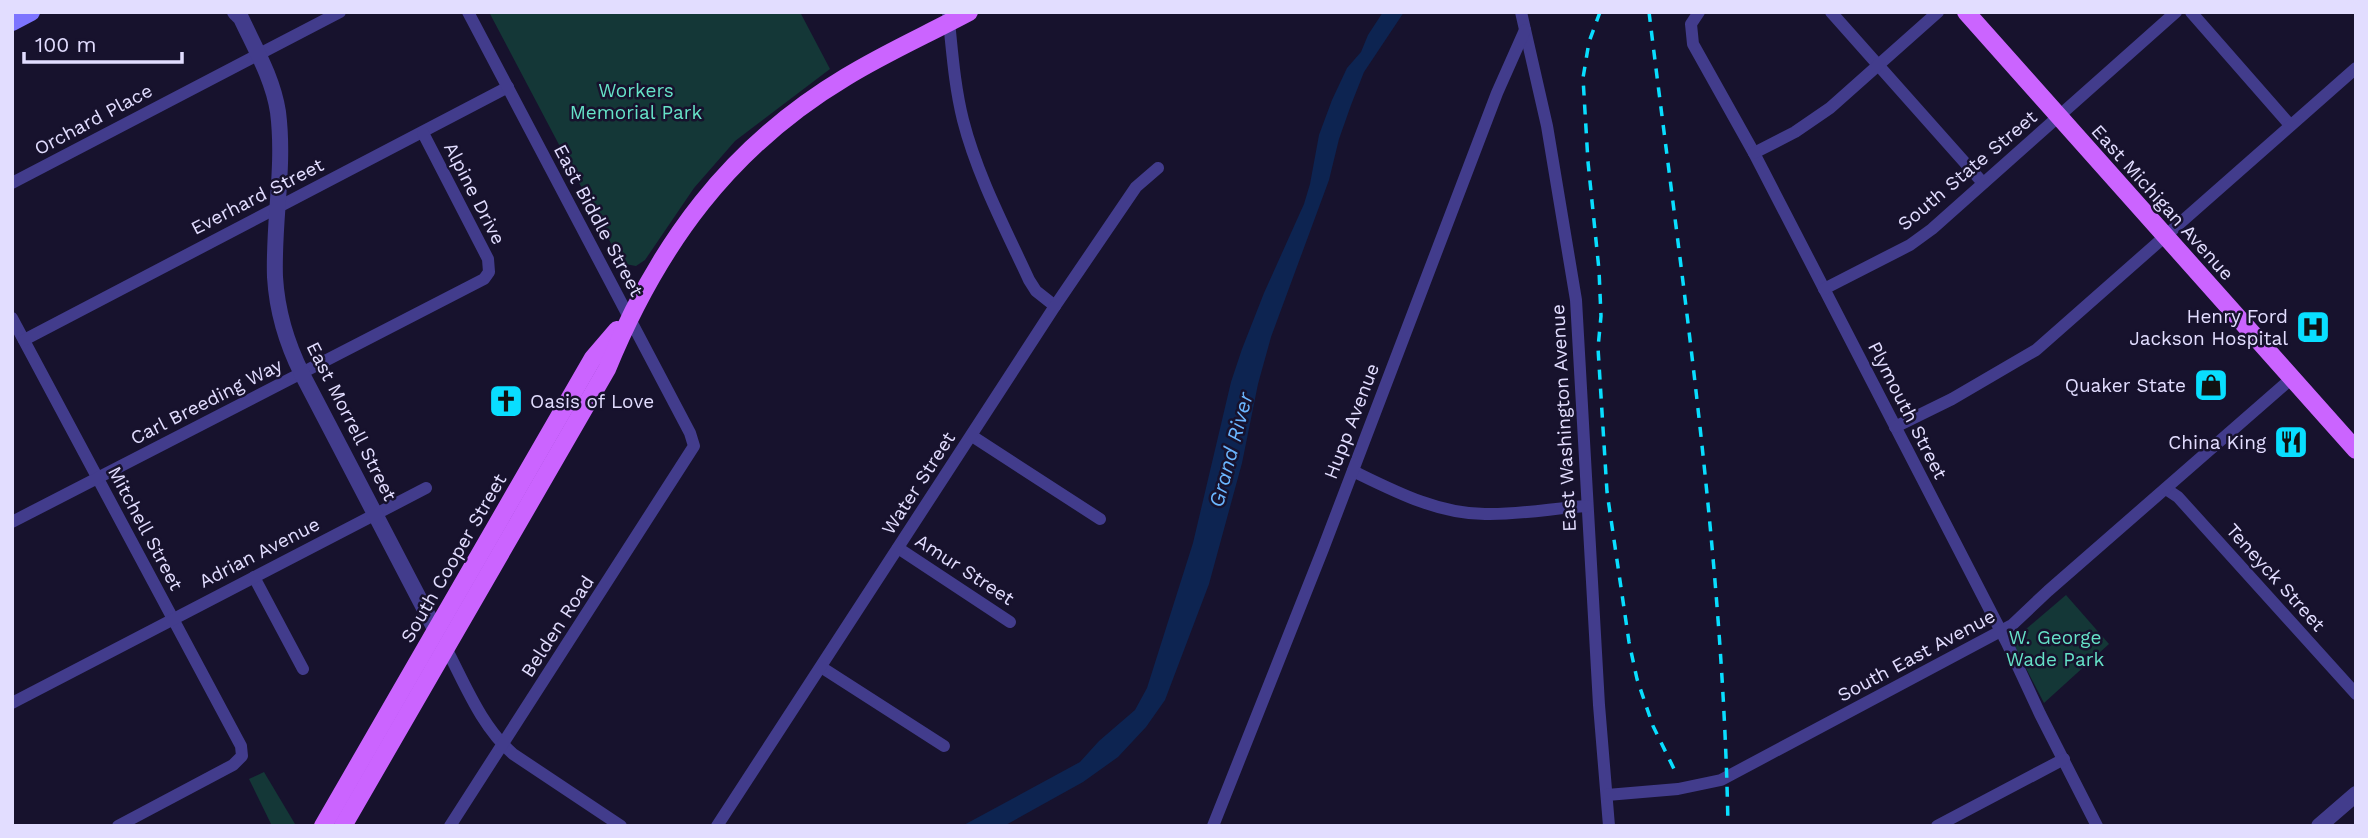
<svg xmlns="http://www.w3.org/2000/svg" width="2368" height="838" viewBox="0 0 2368 838" font-family="'Work Sans',sans-serif">
  <rect width="100%" height="100%" fill="#17122d"/>
  <!-- green -->
  <g fill="#143737">
    <polygon points="489,12 800,12 830,69 735,141 694,188 645,260 636,266 625,264 623,266"/>
    <polygon points="2066,595 2109,644 2044,703 2012,641"/>
    <polygon points="264,772 295,824 294,826 272,826 249,779"/>
  </g>
  <!-- water -->
  <polygon fill="#0d2451" points="1383,12 1404,12 1364,72 1351,105 1339,139 1329,180 1271,337 1258,384 1242,463 1209,584 1165,700 1146,727 1118,757 1083,782 1004,826 962,826 1080,762 1099,741 1135,710 1147,688 1193,543 1231,382 1242,349 1264,293 1304,204 1310,184 1319,135 1332,100 1347,68 1361,52 1368,35"/>
  <g fill="none" stroke-linecap="round" stroke-linejoin="round">
    <!-- minor -->
    <g stroke="#423c8c" stroke-width="12">
      <path d="M948,12C952,48 954,84 963,120C977,175 1005,228 1029,280L1036,291L1055,306"/>
      <polyline points="1521,12 1547,126 1576,300 1599,705 1609,826"/>
      <polyline points="1699,12 1691,24 1693,44 1754,153 2007,643 2040,714 2097,826"/>
      <polyline points="1831,12 1983,183"/>
      <polyline points="2191,12 2290,125"/>
      <polyline points="1754,153 1795,132 1830,108 1938,12"/>
      <polyline points="12,183 340,12"/>
      <polyline points="1824,289 1910,245 1932,229 2176,12"/>
      <polyline points="12,318 241,746 242,756 233,765 118,826"/>
      <polyline points="24,340 508,87"/>
      <polyline points="1895,427 1952,399 2036,350 2356,68"/>
      <polyline points="972,436 1100,519"/>
      <path d="M1353,471C1394,491 1438,514 1485,514C1519,515 1554,508 1587,506"/>
      <polyline points="2166,489 2178,497 2356,694"/>
      <polyline points="12,522 484,279 489,272 488,259 423,133"/>
      <polyline points="898,548 1010,622"/>
      <polyline points="254,577 303,669"/>
      <path d="M446,648C465,684 481,726 513,754L621,826"/>
      <polyline points="821,667 944,746"/>
      <polyline points="12,703 426,488"/>
      <polyline points="1607,795 1678,789 1721,780 2012,625 2048,591 2292,378"/>
      <polyline points="450,826 694,446 690,433 468,12"/>
      <polyline points="717,826 1055,306 1136,187 1158,168"/>
      <polyline points="1213,826 1323,549 1497,93 1525,30"/>
      <polyline points="1937,826 2064,759"/>
    </g>
    <!-- tertiary -->
    <g stroke="#423c8c" stroke-width="16">
      <path d="M235,12L241,18C255,48 273,79 278,112C285,167 273,222 275,277C277,311 287,344 302,374L435,629"/>
      <polyline points="2319,826 2356,794"/>
    </g>
    <!-- secondary -->
    <polyline stroke="#7d74ff" stroke-width="18" points="12,22 31,12"/>
    <!-- primary -->
    <g stroke="#cb64ff" stroke-width="18">
      <polyline points="1966,12 2356,450"/>
      <polyline points="323,826 593,358 617,330"/>
      <path d="M343,826L607,369C658,245 729,147 846,77C885,53 928,34 969,12"/>
    </g>
    <!-- rail -->
    <g stroke="#09deff" stroke-width="3.5" stroke-dasharray="10 9" stroke-linecap="butt">
      <polyline points="1600,12 1589,42 1583,78 1588,162 1599,270 1601,316 1598,348 1607,492 1629,642 1637,679 1653,726 1676,773"/>
      <path d="M1649,12C1682,282 1723,553 1728,826"/>
    </g>
  </g>
  <!-- icons -->
  <defs>
    <g id="hospital-square" transform="scale(1.75)"><rect x="-9" y="-9" width="18" height="18" rx="4" fill="#09deff" stroke="#17122d"/><path d="M-5-5h3v3.5h4V-5h3V5h-3V1.5h-4V5h-3Z" fill="#111"/></g>
    <g id="shop-square" transform="scale(1.75)"><rect x="-9" y="-9" width="18" height="18" rx="4" fill="#09deff" stroke="#17122d"/><path d="M-5-2.5h2.3a2.7 3.5 0 0 1 5.4 0H5L5.5 6h-11ZM-1.5-2.5h3a1.5 2.3 0 0 0-3 0Z" fill="#111"/></g>
    <g id="church-square" transform="scale(1.75)"><rect x="-9" y="-9" width="18" height="18" rx="4" fill="#09deff" stroke="#17122d"/><path d="M-1.2-6h2.4v3.5h3.3v2.4h-3.3V6h-2.4V-.1h-3.3v-2.4h3.3Z" fill="#111"/></g>
    <g id="restaurant-square" transform="scale(1.75)"><rect x="-9" y="-9" width="18" height="18" rx="4" fill="#09deff" stroke="#17122d"/><path d="M-5-6h1v4h1v-4h1v4h1v-4h1v5L-1.5 .5V6h-2V.5L-5-1ZM5-6V6H3V1.5H1.5Q1.5-4 5-6Z" fill="#111"/></g>
  </defs>
  <g fill-rule="evenodd">
    <use href="#hospital-square" x="2313" y="327"/>
    <use href="#shop-square" x="2211" y="385"/>
    <use href="#church-square" x="506" y="401"/>
    <use href="#restaurant-square" x="2291" y="442"/>
  </g>
  <g text-anchor="middle" stroke-width="5" stroke-linejoin="round" paint-order="stroke">
    <!-- park labels -->
    <g font-size="19" fill="#66e2c8" stroke="#17122d">
      <text x="636" y="97">Workers<tspan x="636" dy="22">Memorial Park</tspan></text>
      <text x="2055" y="644">W. George<tspan x="2055" dy="22">Wade Park</tspan></text>
    </g>
    <!-- street labels -->
    <g font-size="19" fill="#e2ddff" stroke="#17122d">
      <text transform="translate(93 119) rotate(-28)" y="7">Orchard Place</text>
      <text transform="translate(1967 170) rotate(-40)" y="7">South State Street</text>
      <text transform="translate(475 193) rotate(63)" y="7">Alpine Drive</text>
      <text transform="translate(257 196) rotate(-27)" y="7">Everhard Street</text>
      <text transform="translate(2163 202) rotate(48)" y="7">East Michigan Avenue</text>
      <text transform="translate(599 220) rotate(62)" y="7">East Biddle Street</text>
      <text transform="translate(206 401) rotate(-27)" y="7">Carl Breeding Way</text>
      <text transform="translate(1908 410) rotate(63)" y="7">Plymouth Street</text>
      <text transform="translate(1563 418) rotate(-93)" y="7">East Washington Avenue</text>
      <text transform="translate(352 421) rotate(63)" y="7">East Morrell Street</text>
      <text transform="translate(1351 421) rotate(-69)" y="7">Hupp Avenue</text>
      <text transform="translate(918 483) rotate(-57)" y="7">Water Street</text>
      <text transform="translate(146 528) rotate(62)" y="7">Mitchell Street</text>
      <text transform="translate(259 552) rotate(-27)" y="7">Adrian Avenue</text>
      <text transform="translate(453 558) rotate(-60)" y="7">South Cooper Street</text>
      <text transform="translate(965 569) rotate(33)" y="7">Amur Street</text>
      <text transform="translate(2276 577) rotate(48)" y="7">Teneyck Street</text>
      <text transform="translate(557 626) rotate(-57)" y="7">Belden Road</text>
      <text transform="translate(1916 655) rotate(-28)" y="7">South East Avenue</text>
    </g>
    <!-- poi labels -->
    <g font-size="19" fill="#e2ddff" stroke="#17122d" text-anchor="end">
      <text x="2288" y="323">Henry Ford<tspan x="2288" dy="22">Jackson Hospital</tspan></text>
      <text x="2186" y="392">Quaker State</text>
      <text x="530" y="408" text-anchor="start">Oasis of Love</text>
      <text x="2266" y="449">China King</text>
    </g>
    <!-- water labels -->
    <g font-size="21" font-style="italic" fill="#6bb6ff" stroke="#17122d">
      <text transform="translate(1231 450) rotate(-75)" y="7">Grand River</text>
    </g>
  </g>
  <!-- border -->
  <rect width="2368" height="838" fill="none" stroke="#e2ddff" stroke-width="28"/>
  <!-- scale -->
  <path d="M24 52v10h158v-10" fill="none" stroke="#e2ddff" stroke-width="3.5"/>
  <text x="35" y="52" font-size="21" fill="#e2ddff" stroke="#17122d" stroke-width="5" paint-order="stroke">100 m</text>
</svg>
